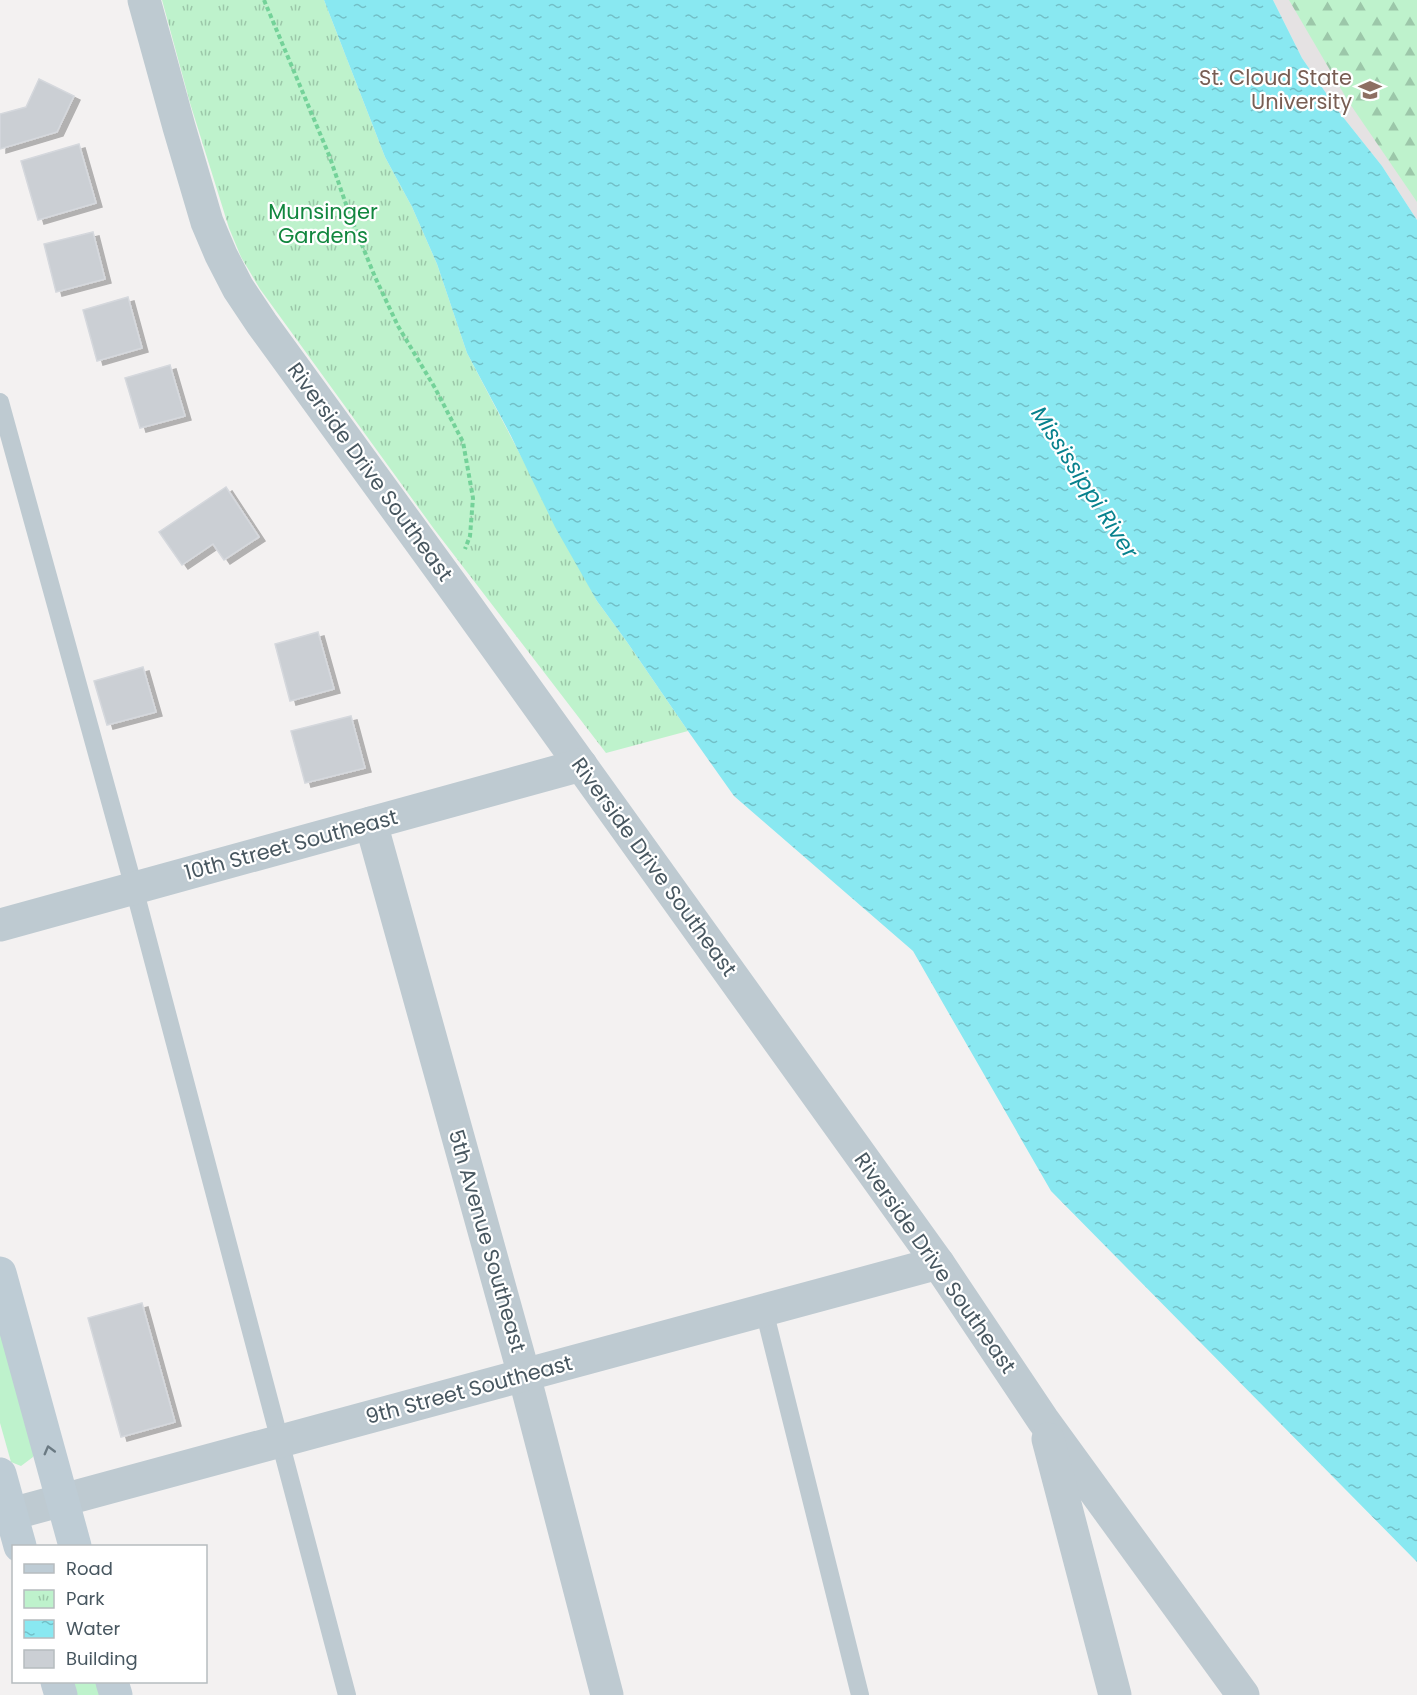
<svg xmlns="http://www.w3.org/2000/svg" width="1417" height="1695" viewBox="0 0 1417 1695" font-family="Poppins,sans-serif">
  <defs>
    <pattern id="forest-firs" width="22" height="20" patternUnits="userSpaceOnUse" patternTransform="scale(1.5)"><rect width="22" height="20" fill="#bef2cc"/><path d="M5 1l3.5 6h-7zM16 11l3.5 6h-7z" fill="#9cc7a9"/></pattern>
    <pattern id="park-tufts" width="24" height="20" patternUnits="userSpaceOnUse" patternTransform="scale(1.5)"><rect width="24" height="20" fill="#bef2cc"/><path d="M3 7l-1-3M5 7V3M7 7l1-3M15 17l-1-3M17 17v-4M19 17l1-3" fill="none" stroke="#9cc7a9"/></pattern>
    <pattern id="water-ripples" width="26" height="14" patternUnits="userSpaceOnUse" patternTransform="scale(1.5)"><rect width="26" height="14" fill="#89e8f1"/><path d="M2 4q2-2 4 0t4 0M15 11q2-2 4 0t4 0" fill="none" stroke="#72bfc7"/></pattern>
    <filter id="shadow"><feDropShadow dx="6" dy="4" stdDeviation="0" flood-color="#0004"/></filter>
  </defs>
  <rect width="100%" height="100%" fill="#f3f1f1"/>
  <!-- education -->
  <polygon fill="#e5e2e3" points="1273,0 1417,0 1417,220 1382,166 1339,112 1302,58"/>
  <!-- grass -->
  <g fill="#bef2cc">
    <polygon points="0,1327 34,1450 33,1457 21,1466 11,1462 0,1423"/>
    <polygon points="71,1682 96,1682 100,1695 75,1695"/>
  </g>
  <!-- forest -->
  <polygon fill="url(#forest-firs)" points="1289,0 1417,0 1417,202 1348,101"/>
  <!-- park -->
  <polygon fill="url(#park-tufts)" points="162,0 324,0 385,157 412,207 437,264 467,353 597,601 627,642 688,731 606,753 434,529 260,289 241,257 229,228 190,103"/>
  <!-- water -->
  <polygon fill="url(#water-ripples)" points="324,0 1273,0 1302,58 1339,112 1382,166 1417,220 1417,1562 1051,1191 913,951 734,796 688,731 627,642 597,601 555,527 511,436 467,353 437,264 412,207 385,157"/>
  <!-- building -->
  <g fill="#cbcfd4" stroke="#d5d8dd" stroke-width="1.5" filter="url(#shadow)">
    <polygon points="39,79 74,96 57,132 0,149 0,114 26,107"/>
    <polygon points="79,144 96,203 38,220 21,161"/>
    <polygon points="93,232 105,279 56,292 44,244"/>
    <polygon points="128,297 142,348 97,361 83,310"/>
    <polygon points="170,365 185,416 140,428 125,378"/>
    <polygon points="226,487 259,537 224,560 213,544 182,565 159,532"/>
    <polygon points="318,632 334,689 290,701 275,644"/>
    <polygon points="143,667 156,712 107,725 94,681"/>
    <polygon points="351,716 365,768 305,783 291,731"/>
    <polygon points="142,1303 175,1422 121,1437 88,1318"/>
  </g>
  <g fill="none" stroke-linecap="round" stroke-linejoin="round">
    <!-- path -->
    <polyline stroke="#74d299" stroke-width="4" stroke-dasharray="4.5 3" stroke-linecap="butt" points="264,0 329,155 349,213 375,277 398,326 435,388 463,442 473,498 470,536 465,549"/>
    <!-- lane -->
    <g stroke="#becad1" stroke-width="18">
      <polyline points="0,402 134,888 347,1695"/>
      <polyline points="764,1310 860,1695"/>
    </g>
    <!-- street -->
    <g stroke="#becad1" stroke-width="33">
      <polyline points="144,0 179,127 207,222 221,255 238,288 262,324 451,584 938,1263 1043,1420 1243,1695"/>
      <polyline points="371,823 524,1375 607,1695"/>
      <polyline points="0,925 581,765"/>
      <polyline points="1048,1439 1115,1695"/>
      <polyline points="0,1517 938,1263"/>
    </g>
    <!-- secondary -->
    <g stroke="#beccd5" stroke-width="33">
      <polyline points="0,1273 75,1546"/>
      <polyline points="0,1474 20,1546"/>
      <polyline points="57,1682 61,1695"/>
      <polyline points="112,1682 116,1695"/>
    </g>
  </g>
  <!-- one-way arrows -->
  <defs><path id="oneway-chevron" d="M-2-3.5L2.5 0L-2 3.5" fill="none" stroke-width="1.6" stroke-linecap="round" stroke-linejoin="round" transform="scale(1.5)"/></defs>
  <use stroke="#6b7a83" href="#oneway-chevron" transform="translate(49 1450) rotate(-105)"/>
  <!-- icons -->
  <defs>
    <g id="university-bare" transform="scale(1.8)"><path d="M0-5L7-2L0 1L-7-2ZM-4 1L0 2.5L4 1V4Q0 6-4 4Z" fill="#8d6e63" stroke="#fff" stroke-width="2.5" paint-order="stroke"/></g>
  </defs>
  <g fill-rule="evenodd">
    <use href="#university-bare" x="1370" y="90"/>
  </g>
  <g text-anchor="middle" stroke-width="4.5" stroke-linejoin="round" paint-order="stroke">
    <!-- education labels -->
    <g font-size="21" fill="#785e54" stroke="#fff" text-anchor="end">
      <text x="1352" y="85">St. Cloud State<tspan x="1352" dy="24">University</tspan></text>
    </g>
    <!-- park labels -->
    <g font-size="21" fill="#12873f" stroke="#fff">
      <text x="323" y="219">Munsinger<tspan x="323" dy="24">Gardens</tspan></text>
    </g>
    <!-- street labels -->
    <g font-size="21" fill="#485760" stroke="#fff">
      <text transform="translate(370 472) rotate(54)" y="7">Riverside Drive Southeast</text>
      <text transform="translate(291 845) rotate(-15)" y="7">10th Street Southeast</text>
      <text transform="translate(654 867) rotate(54)" y="7">Riverside Drive Southeast</text>
      <text transform="translate(487 1241) rotate(74)" y="7">5th Avenue Southeast</text>
      <text transform="translate(935 1263) rotate(55)" y="7">Riverside Drive Southeast</text>
      <text transform="translate(469 1390) rotate(-15)" y="7">9th Street Southeast</text>
    </g>
    <!-- water labels -->
    <g font-size="22" font-style="italic" fill="#07818d" stroke="#fff">
      <text transform="translate(1085 482) rotate(57)" y="8">Mississippi River</text>
    </g>
  </g>
  <!-- legend -->
  <rect x="12" y="1545" width="195" height="138" fill="#ffffff" stroke="#b6bcbf" stroke-width="1.5"/>
  <rect x="24" y="1564" width="30" height="9" fill="#beccd5" stroke="#b6bcbf" stroke-width="1.5"/>
  <text x="66" y="1575" font-size="18" fill="#485760">Road</text>
  <rect x="24" y="1590" width="30" height="18" fill="url(#park-tufts)" stroke="#b6bcbf" stroke-width="1.5"/>
  <text x="66" y="1605" font-size="18" fill="#485760">Park</text>
  <rect x="24" y="1620" width="30" height="18" fill="url(#water-ripples)" stroke="#b6bcbf" stroke-width="1.5"/>
  <text x="66" y="1635" font-size="18" fill="#485760">Water</text>
  <rect x="24" y="1650" width="30" height="18" fill="#cbcfd4" stroke="#b6bcbf" stroke-width="1.5"/>
  <text x="66" y="1665" font-size="18" fill="#485760">Building</text>
</svg>
